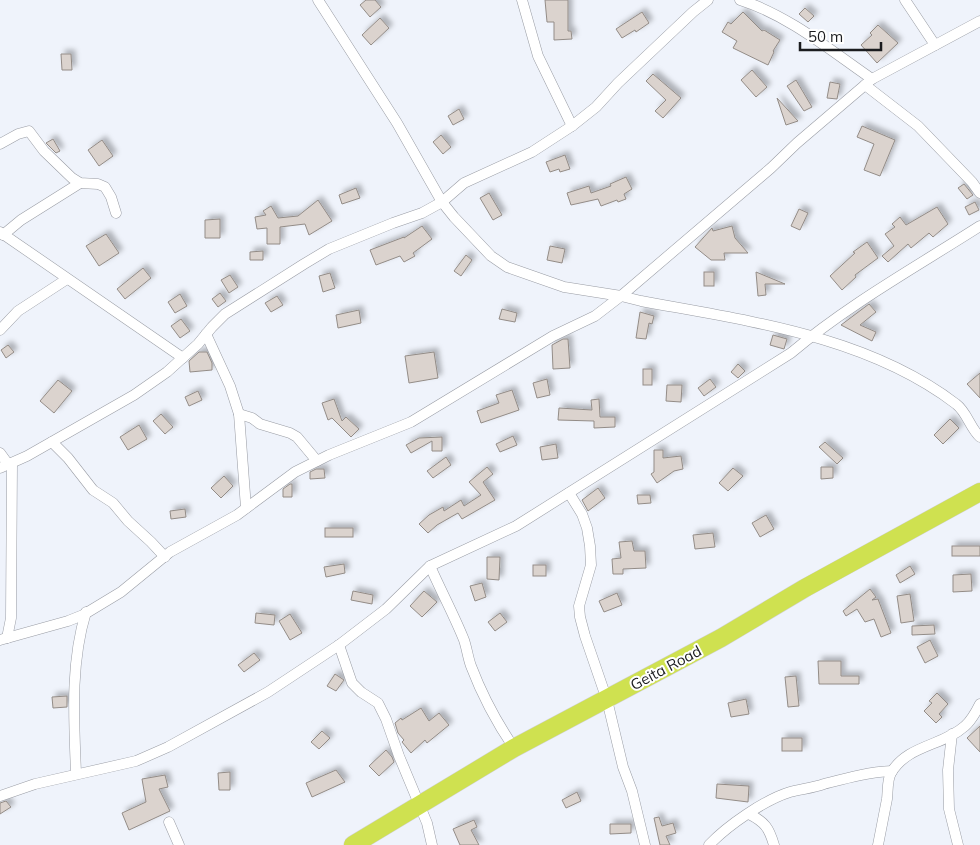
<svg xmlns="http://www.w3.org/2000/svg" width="980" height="845" viewBox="0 0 980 845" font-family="Mulish,sans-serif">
  <defs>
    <filter id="shadow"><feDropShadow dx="4" dy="-4" stdDeviation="2.5" flood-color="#0004"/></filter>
  </defs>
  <rect width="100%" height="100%" fill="#eff3fb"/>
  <!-- building -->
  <g fill="#dbd3ce" stroke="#938c87" filter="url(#shadow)">
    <polygon points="366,0 375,0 381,7 370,17 360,5"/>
    <polygon points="545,0 568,0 568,31 571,31 572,39 554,40 554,22 547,22"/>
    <polygon points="805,8 814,16 808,22 799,14"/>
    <polygon points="642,12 649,23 636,32 635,30 622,38 616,29"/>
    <polygon points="743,12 762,31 764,30 780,40 773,51 774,52 768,65 733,48 737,41 722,32 728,22 731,24"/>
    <polygon points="380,18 389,28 371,45 362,35"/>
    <polygon points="878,25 898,43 877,63 861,45 872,35 870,33"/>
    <polygon points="61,54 71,54 72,70 62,70"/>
    <polygon points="752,70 767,87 756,97 741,80"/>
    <polygon points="653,74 681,98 663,118 655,111 666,100 646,81"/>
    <polygon points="796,80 812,107 804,111 787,86"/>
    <polygon points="830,82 840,84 837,99 827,98"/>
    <polygon points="777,98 798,121 786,125"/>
    <polygon points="459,109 464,119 453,125 448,116"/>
    <polygon points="862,126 895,140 880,176 864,170 874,144 857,137"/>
    <polygon points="441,135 451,147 443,154 433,142"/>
    <polygon points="53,139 60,151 56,153 46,143"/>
    <polygon points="102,140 113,156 99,166 88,150"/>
    <polygon points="565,155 570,169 560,172 559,169 550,172 546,162"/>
    <polygon points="626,177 632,189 624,194 626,199 618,202 617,200 601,206 598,199 571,205 567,193 589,186 591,193 611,186 610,184"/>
    <polygon points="964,184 973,195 967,199 958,188"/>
    <polygon points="356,188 360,198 342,204 339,195"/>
    <polygon points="489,193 502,215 493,220 480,198"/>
    <polygon points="318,200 332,221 309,235 305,224 280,227 280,244 267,244 267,228 257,229 255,217 266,215 263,211 271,206 278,218 298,216"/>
    <polygon points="975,202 979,210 969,215 965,207"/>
    <polygon points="937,207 948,224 933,237 929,233 911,248 908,244 888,262 882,256 894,246 885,234 895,227 892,224 900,217 906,225"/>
    <polygon points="799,209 808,213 800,230 791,226"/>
    <polygon points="220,219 220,238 205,238 205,220"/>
    <polygon points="422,226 432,239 413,253 415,256 404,262 400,256 376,265 370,250 404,237 404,238"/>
    <polygon points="732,226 735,238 748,253 724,253 725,260 711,260 695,247 712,228 713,231"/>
    <polygon points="106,234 119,253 99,266 86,246"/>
    <polygon points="867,242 878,258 855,275 856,277 842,290 830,276 855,253 853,252"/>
    <polygon points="550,246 565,249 562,263 547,260"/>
    <polygon points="263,251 263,260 250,260 250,252"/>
    <polygon points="466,255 472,260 461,276 454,271"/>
    <polygon points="143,268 151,278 125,299 117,289"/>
    <rect x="704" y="272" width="10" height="14"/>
    <polygon points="756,272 785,284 765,284 766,295 758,296"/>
    <polygon points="330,273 335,288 323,292 319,276"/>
    <polygon points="230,275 238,287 229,293 221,280"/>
    <polygon points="220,293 226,301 218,307 212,299"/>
    <polygon points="180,294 187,306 175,313 168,302"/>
    <polygon points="277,296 283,305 271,312 265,303"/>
    <polygon points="869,304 876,312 860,325 876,332 872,341 841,325"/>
    <polygon points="502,309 517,313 515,322 499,319"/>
    <polygon points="359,310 361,323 338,328 336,315"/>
    <polygon points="640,312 654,316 652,324 649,323 646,339 636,338"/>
    <polygon points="181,319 190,331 180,338 171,326"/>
    <polygon points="773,335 787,339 784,349 770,345"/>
    <polygon points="563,339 568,339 570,368 553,369 552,345"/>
    <polygon points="8,345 14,352 6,358 1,350"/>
    <polygon points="199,352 207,352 212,363 212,370 190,372 189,361"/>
    <polygon points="434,352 438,378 409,383 405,356"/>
    <polygon points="738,364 745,371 738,378 731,372"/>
    <rect x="643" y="369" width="9" height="16"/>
    <polygon points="980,373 980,398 967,384"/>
    <polygon points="547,379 550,395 537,398 533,383"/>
    <polygon points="710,379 716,387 704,396 698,388"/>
    <polygon points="58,380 72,391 54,413 40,401"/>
    <polygon points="667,385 682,385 681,402 666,401"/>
    <polygon points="512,390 519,410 481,423 477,411 499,403 496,395"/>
    <polygon points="198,391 202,400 189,406 185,397"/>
    <polygon points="334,399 342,421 346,417 359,429 351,437 332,418 328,420 322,403"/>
    <polygon points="599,399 600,417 615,417 615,427 594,428 594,421 558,420 559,408 592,410 591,400"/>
    <polygon points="161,414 173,427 165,434 153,421"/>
    <polygon points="950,419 959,428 943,444 934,435"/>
    <polygon points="139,425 147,439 128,450 120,437"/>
    <polygon points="513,436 517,445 500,452 496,444"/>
    <polygon points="442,437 442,451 432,451 432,441 411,453 406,445 419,438"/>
    <polygon points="825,442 843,458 837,464 819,447"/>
    <polygon points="556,444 558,458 542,460 540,447"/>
    <polygon points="654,450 663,450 663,458 681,456 683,469 674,471 657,483 651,474 654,472"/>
    <polygon points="446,457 451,465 433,478 427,471"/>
    <polygon points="487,467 493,474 483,482 495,500 462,519 458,513 437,525 428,533 419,524 429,515 443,507 444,511 461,500 464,506 481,495 469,482"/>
    <polygon points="821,467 833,467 833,478 821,479"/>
    <polygon points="733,468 743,476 728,491 719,483"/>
    <polygon points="316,469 324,469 325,478 310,479 310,472"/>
    <polygon points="224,476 233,486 221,498 211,488"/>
    <polygon points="290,484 292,484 292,497 283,497 283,489"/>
    <polygon points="598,488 605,498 588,511 582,500"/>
    <polygon points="637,495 650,495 651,503 638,504"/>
    <polygon points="185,509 186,517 171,519 170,511"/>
    <polygon points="766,515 774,529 760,537 752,523"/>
    <rect x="325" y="528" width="28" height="9"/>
    <polygon points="713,533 715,547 695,549 693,535"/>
    <polygon points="632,541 634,551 645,551 646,568 623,569 623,574 613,574 612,559 621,558 619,542"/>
    <rect x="952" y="546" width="28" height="10"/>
    <polygon points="487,557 500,557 499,580 487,579"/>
    <polygon points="344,564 345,573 326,577 324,567"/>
    <rect x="533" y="565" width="13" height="11"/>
    <polygon points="910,566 915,574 900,583 896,575"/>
    <polygon points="971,574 972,591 953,592 953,575"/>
    <polygon points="482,583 486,597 475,601 470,586"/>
    <polygon points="870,589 876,597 872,600 878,599 891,633 881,637 874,619 865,622 857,609 846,616 843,611"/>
    <polygon points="353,591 373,595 372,604 351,600"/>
    <polygon points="424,591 437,602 422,617 410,606"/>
    <polygon points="617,593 622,605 604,612 599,601"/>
    <polygon points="910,594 914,621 901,623 897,596"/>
    <polygon points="256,613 275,615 274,625 255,623"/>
    <polygon points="500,613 507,622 495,631 488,622"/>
    <polygon points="290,614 302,633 290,640 279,621"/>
    <polygon points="934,625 935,634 912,635 912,626"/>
    <polygon points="930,640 938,656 925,663 917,647"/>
    <polygon points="254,653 260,660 244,672 238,665"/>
    <polygon points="818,661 841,661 841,676 859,676 859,684 819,684"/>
    <polygon points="335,674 344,680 336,691 327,686"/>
    <polygon points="796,676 799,706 788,707 785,677"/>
    <polygon points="937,693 948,704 939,714 942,717 936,723 924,711 932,703 929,701"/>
    <polygon points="67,696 67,707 53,708 52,697"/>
    <polygon points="746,699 749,714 731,717 728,703"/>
    <polygon points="421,708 429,721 439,713 449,725 427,743 425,740 411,753 402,742 404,740 398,733 395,723 401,718 402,720"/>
    <polygon points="980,726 980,752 967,738"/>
    <polygon points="322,731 330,738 319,749 311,742"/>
    <rect x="782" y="738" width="20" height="13"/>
    <polygon points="386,750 392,757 394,762 379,776 369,766"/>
    <polygon points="336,770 345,782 312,797 306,783"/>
    <polygon points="230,772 230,790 219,790 218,773"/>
    <polygon points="165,775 168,787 159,789 170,811 129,830 122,813 146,802 142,779"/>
    <polygon points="717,784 749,786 748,802 716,798"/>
    <polygon points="577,792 581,801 566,808 562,800"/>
    <polygon points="6,801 11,807 0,814 0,803"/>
    <polygon points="659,817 662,826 673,823 676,833 666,836 670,845 660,845 654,818"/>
    <polygon points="474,820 477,827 471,830 479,845 460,845 453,829"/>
    <polygon points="610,824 631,824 631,833 610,834"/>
  </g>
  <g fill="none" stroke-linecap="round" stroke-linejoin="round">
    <!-- street casing -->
    <g stroke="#999ca4" stroke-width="11">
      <g id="street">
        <path d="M318,0L397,123L442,202L454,217L491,256L507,267L564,287L621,296L641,301C748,321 867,336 956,404C967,412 970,428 980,437"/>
        <polyline points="522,0 538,56 572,126"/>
        <path d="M740,0C788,15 830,50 872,79"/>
        <polyline points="905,0 935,45"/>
        <polyline points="865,85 918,126 972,182 980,193"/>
        <polyline points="0,144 18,134 29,131 44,151 72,178 80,183 98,184 105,187 111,197 116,213"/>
        <polyline points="0,232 183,358"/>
        <polyline points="3,235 21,220 80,183"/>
        <polyline points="0,330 18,311 67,279"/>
        <polyline points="206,334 230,386 239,414 246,508"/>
        <polyline points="239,414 252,418 260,424 290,433 297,437 317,461"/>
        <polyline points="52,442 68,458 93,490 113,503 128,521 151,542 165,557"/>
        <polyline points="0,453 8,464"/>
        <polyline points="0,468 27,456 134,395 167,372 198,344 212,327 225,314 304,264 329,249 393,223 422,213 442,202 464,183 532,152 572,126 596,107 618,83 693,12 708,0"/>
        <polyline points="569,493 582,514 587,528 590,546 591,565 579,606 580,617 585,636 607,700 623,767 632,791 645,845"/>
        <path d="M430,566C441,591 454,615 464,640C467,649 468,658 471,666C482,695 497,723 514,748"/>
        <polyline points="7,638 11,618 12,463"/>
        <polyline points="0,640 68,621 83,615 121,592 170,552 237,515 295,472 329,455 411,422 553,336 595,316 621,296 771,168 797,143 872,79 980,21"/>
        <polyline points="339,645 352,683 361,692 378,703 386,719 399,756 427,823 432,845"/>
        <polyline points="952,734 948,770 949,809 958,845"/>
        <path d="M76,773C74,720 70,664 86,612"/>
        <path d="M0,796L35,784L136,761L168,747L268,692L339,645L386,609L430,566L516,526L791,353C849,304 916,267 980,226"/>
        <path d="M749,814C765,822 769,828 774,845"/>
        <polyline points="169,822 179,845"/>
        <path d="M709,845C727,826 764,800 790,792C801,789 813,788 824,784C847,778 868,772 892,771"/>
        <path d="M878,845C881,830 884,815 887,799C888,791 887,780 891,773C907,745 943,746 965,726C972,720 976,712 980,704"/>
      </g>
    </g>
    <!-- highway casing -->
    <g stroke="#d1d2d2" stroke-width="19">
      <polyline id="highway" points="353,845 514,748 721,638 805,588 980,492"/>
    </g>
    <!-- street -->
    <use href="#street" stroke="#fff" stroke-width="10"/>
    <!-- highway -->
    <use href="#highway" stroke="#cfe150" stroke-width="18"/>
  </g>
  <g text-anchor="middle" stroke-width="4" stroke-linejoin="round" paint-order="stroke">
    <!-- street labels -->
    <g font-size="15" fill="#1b1c1f" stroke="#fff">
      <text transform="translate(666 668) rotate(-28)" y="5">Geita Road</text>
    </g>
  </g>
  <!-- scale -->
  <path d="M800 42v8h81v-8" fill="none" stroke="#1b1c1f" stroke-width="2.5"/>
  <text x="808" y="42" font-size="15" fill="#1b1c1f" stroke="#ffffff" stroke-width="4" paint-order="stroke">50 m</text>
</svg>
